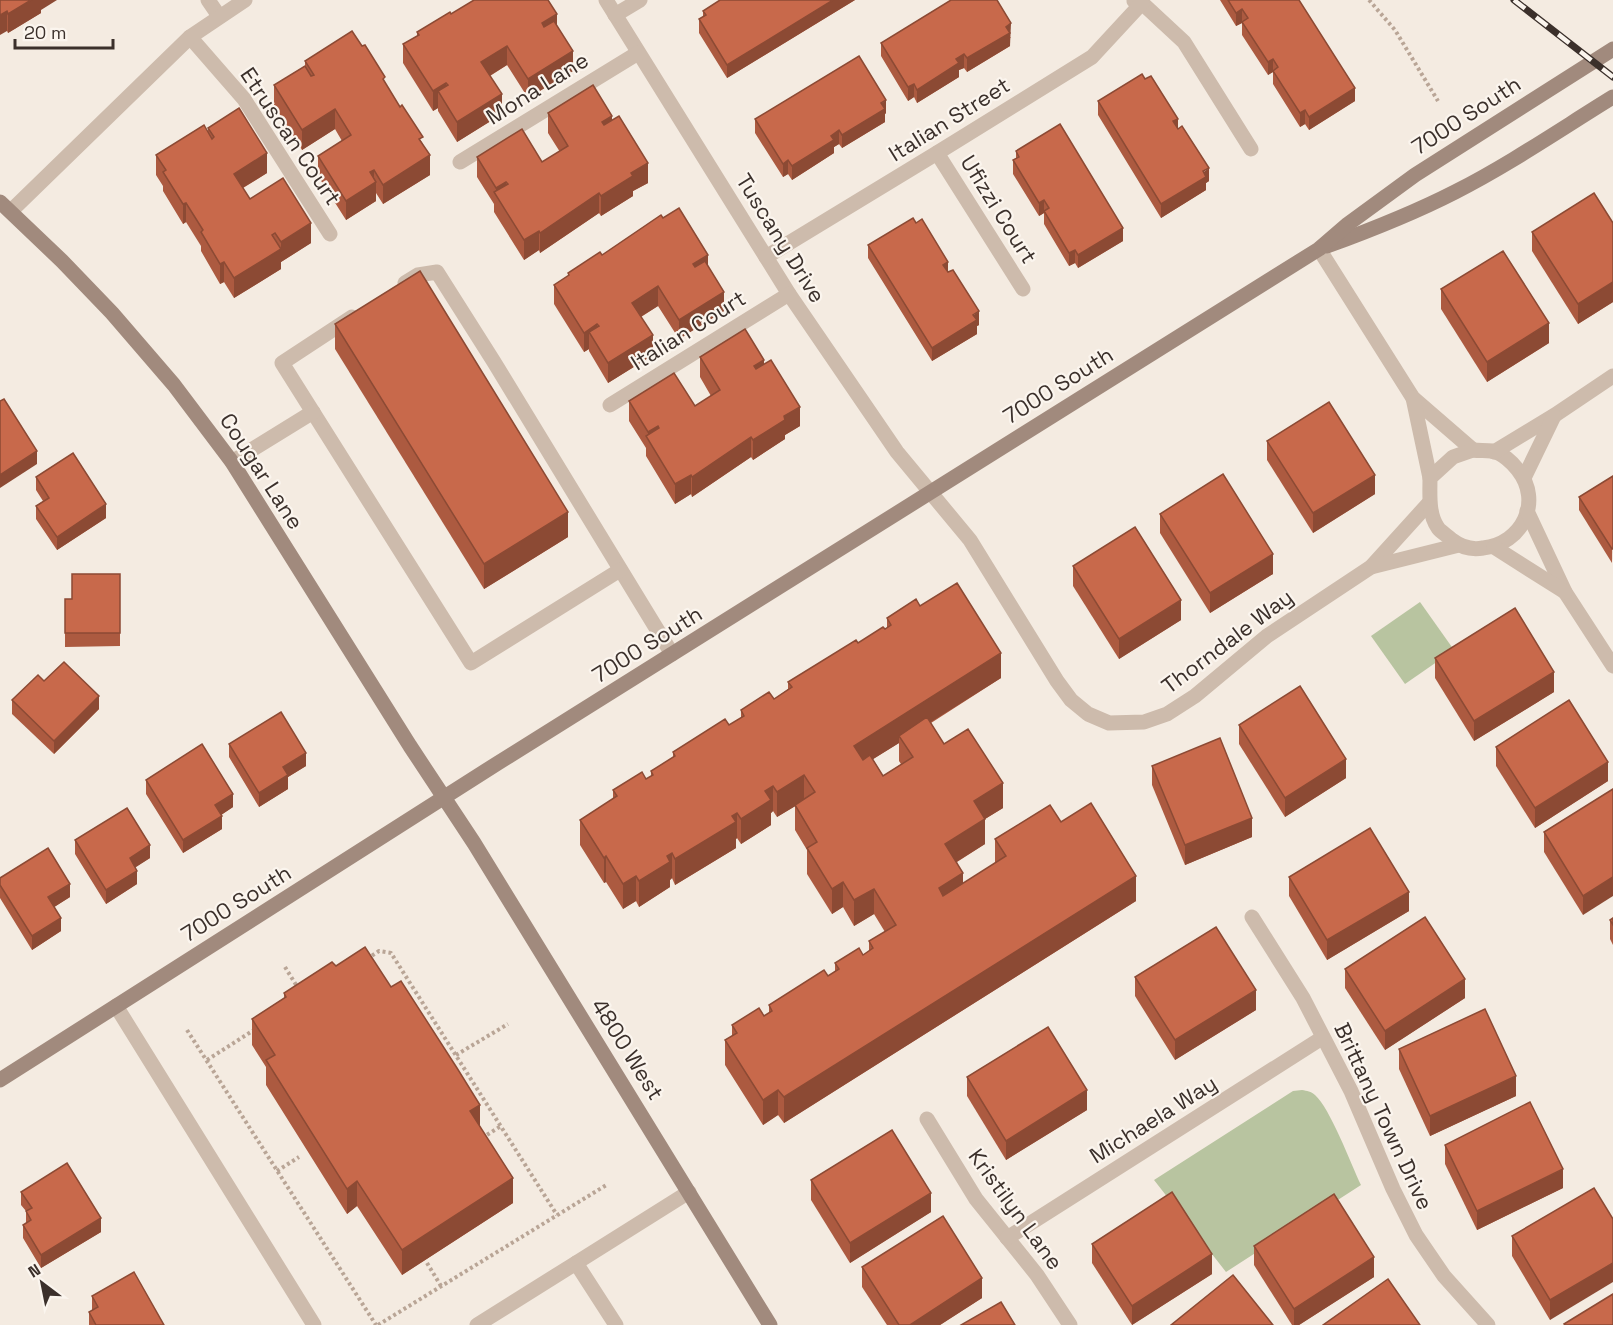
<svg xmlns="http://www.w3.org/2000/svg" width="1613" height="1325" viewBox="0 0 1613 1325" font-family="'Space Grotesk',sans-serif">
  <rect width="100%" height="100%" fill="#f4ebe1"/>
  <!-- green -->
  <g fill="#b8c4a0">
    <polygon points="1420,602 1454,650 1405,684 1371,636"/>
    <path d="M1302,1090C1307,1091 1311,1091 1315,1095C1330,1108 1351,1164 1361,1185L1226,1272L1154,1180L1293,1091Z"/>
  </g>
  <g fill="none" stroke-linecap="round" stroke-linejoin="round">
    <!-- path -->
    <g stroke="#b9a596" stroke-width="4" stroke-dasharray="3 3" stroke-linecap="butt">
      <polyline points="1369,0 1395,30 1438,101"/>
      <polyline points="367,959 379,951 391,953 557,1215"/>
      <polyline points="285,967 298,988"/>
      <polyline points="187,1030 376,1325"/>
      <polyline points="456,1055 508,1024"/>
      <polyline points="207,1060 254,1030"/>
      <polyline points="482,1138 501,1126"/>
      <polyline points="277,1171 299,1157"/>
      <polyline points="427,1263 441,1286"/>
      <polyline points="378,1325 608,1184"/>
    </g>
    <!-- lane -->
    <g stroke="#cdbbac" stroke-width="15">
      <polyline points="405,283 418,275 437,272 494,362 672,654"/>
      <polyline points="352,317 282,363 471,663 620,570"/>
      <polyline points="232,462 313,412"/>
      <polyline points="116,1006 314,1325"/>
      <polyline points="576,1263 689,1192"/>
      <polyline points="477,1325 576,1263 616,1325"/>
    </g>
    <!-- street -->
    <g stroke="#cdbbac" stroke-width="15">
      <polyline points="208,0 219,16"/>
      <polyline points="606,0 789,294 897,452 970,540 1057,681 1071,700 1088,714 1109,723 1144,722 1167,714 1195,696 1267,636 1371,567 1429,503"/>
      <polyline points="1134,1 1142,3 1184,42 1251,149"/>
      <polyline points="615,15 640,0"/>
      <polyline points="190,37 244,99 330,234"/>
      <polyline points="937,153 1023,289"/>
      <polyline points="460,162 638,53"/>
      <polyline points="11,211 190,37 245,0"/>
      <polyline points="1319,249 1413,398 1473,450"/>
      <polyline points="766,257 937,153 1092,57 1142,3"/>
      <polyline points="1413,398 1430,478"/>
      <polyline points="610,405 789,294"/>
      <path d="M1473,450C1479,451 1486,450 1492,451C1502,453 1512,462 1518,470C1543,502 1522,544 1483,548C1472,550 1461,547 1452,540C1448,536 1441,532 1438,528C1428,514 1430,494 1430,478L1453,457Z"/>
      <polyline points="1494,452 1555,415 1613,376"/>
      <polyline points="1524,478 1554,416"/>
      <polyline points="1527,511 1565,592 1613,666"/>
      <polyline points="1494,547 1565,592"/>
      <polyline points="1371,567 1459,545"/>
      <polyline points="1252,917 1303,998 1351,1091 1393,1189 1416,1235 1444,1276 1488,1325"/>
      <polyline points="927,1119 976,1199 1037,1275 1070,1325"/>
      <polyline points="1007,1238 1322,1038"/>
    </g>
    <!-- secondary -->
    <g stroke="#a18a7d" stroke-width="15">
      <polyline points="0,202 62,261 112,313 174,385 232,462 410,746 474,843 770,1325"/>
      <path d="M1327,246C1371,230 1414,213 1455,192C1510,164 1561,129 1613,97"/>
      <polyline points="0,1080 498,763 1319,249 1348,224 1415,175 1613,49"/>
    </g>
    <!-- rail casing -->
    <g stroke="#3b302b" stroke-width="7">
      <polyline id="rail" points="1514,0 1613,77"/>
    </g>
    <!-- rail -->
    <use href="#rail" stroke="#fbf5ee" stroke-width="4.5" stroke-dasharray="14" stroke-linecap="butt"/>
  </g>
  <!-- wall -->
  <g fill="#ac5a40" fill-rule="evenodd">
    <polygon points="0,0 41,10 41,13 8,33 7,31"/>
    <polygon points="855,0 727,78 699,33 699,19 703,17 703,11"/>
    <polygon points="1220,0 1299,0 1355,101 1309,130 1305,124 1300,127 1273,84 1273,72 1268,75 1242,35 1242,23 1236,26"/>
    <polygon points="451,14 557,26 573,71 528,98 507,65 490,76 502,114 457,142 438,111 438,108 433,111 403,63 403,44 417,36 417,32"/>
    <polygon points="1011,37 1010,38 1010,46 967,72 964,68 959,70 959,77 917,103 914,97 908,101 881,56 881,43"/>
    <polygon points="305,61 385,83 423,144 430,175 383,204 376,193 376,201 346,220 318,176 318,156 342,141 335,129 302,150 274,105 274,85 305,66"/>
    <polygon points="1145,79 1178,119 1178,129 1209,181 1206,183 1206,190 1161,218 1098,115 1098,101"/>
    <polygon points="548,113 612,120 648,183 633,191 633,196 601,216 599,213 540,253 539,250 524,260 494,212 494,204 477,177 477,157 542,162 560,152 548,133"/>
    <polygon points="886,113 885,114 885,122 842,148 839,144 834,147 834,153 792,180 788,174 783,177 755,133 755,119"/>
    <polygon points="208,128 267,173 243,188 250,199 311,243 281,262 281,269 234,298 224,282 220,284 201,251 201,246 186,222 183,224 163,191 163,186 156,175 156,155 208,132"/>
    <polygon points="1016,151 1123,241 1078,268 1075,263 1069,266 1044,224 1044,213 1039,216 1013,174 1013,160 1016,158"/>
    <polygon points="663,218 708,267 724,311 679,339 658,306 641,317 653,355 608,383 589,351 589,349 584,352 554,304 554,285 568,277 568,273 602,255"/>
    <polygon points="1613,223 1613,302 1578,324 1532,251 1532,232"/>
    <polygon points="868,245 948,272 979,325 977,326 977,334 932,361 868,258"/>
    <polygon points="1441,289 1549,343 1487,382 1441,309"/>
    <polygon points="335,324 568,537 484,589 335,349"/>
    <polygon points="700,357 764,364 800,426 785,435 785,439 753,460 751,457 692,497 691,494 675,504 646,456 646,448 629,421 629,401 695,406 711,396 700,377"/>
    <polygon points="1267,441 1375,494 1313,533 1267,460"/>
    <polygon points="1613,476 1612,563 1579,510 1579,497"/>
    <polygon points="36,477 106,518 57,550 36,519 36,506 43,501 36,490"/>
    <polygon points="1160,514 1273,574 1210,613 1160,533"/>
    <polygon points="1073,566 1181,620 1119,659 1073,586"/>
    <polygon points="120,574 120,646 65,647 65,599 72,599"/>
    <path d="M920,606L1001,678L931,723L944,744L1003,808L985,819V844L957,862L963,884L995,863V839L1061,822L1136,901L784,1123L778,1115L763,1125L725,1065V1040L732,1036V1025L764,1016L769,1013V1005L828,976L835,972V963L863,955L869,951V941L885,932L874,914L854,926L843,907L832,914L807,874V850L795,830V806L777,817L773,811L771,813V825L741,844L737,838L736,839V848L675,885L672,878L670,880V887L639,907L636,901L623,909L606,882L604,883L580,845V820L613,799V790L646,779L651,776V771L673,758V752L729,725L741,718V710L774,699L788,689V682L858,643L887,628V618ZM899,743V761L901,764L883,776L873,759Z"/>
    <polygon points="1435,658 1554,692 1474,741 1435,678"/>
    <polygon points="44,681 99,709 54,754 12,714 12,700"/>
    <polygon points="1239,725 1346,778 1285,817 1239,744"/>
    <polygon points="229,744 306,766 288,777 288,789 259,807 229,757"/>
    <polygon points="1496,747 1608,781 1535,828 1496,766"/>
    <polygon points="1152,766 1252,837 1185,865 1152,785"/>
    <polygon points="146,780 233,807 221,815 222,829 183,853 146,794"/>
    <polygon points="1613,789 1583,915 1544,852 1544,832"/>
    <polygon points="75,840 150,858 135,867 137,884 106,904 75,854"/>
    <polygon points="1289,877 1409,911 1327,960 1289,896"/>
    <polygon points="0,878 70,897 54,907 61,931 32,950 0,898"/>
    <polygon points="1613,918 1613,945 1610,939 1610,920"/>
    <polygon points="336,966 480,1127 513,1203 402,1275 357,1206 347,1214 266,1085 266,1067 252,1045 252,1019 284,998 284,993"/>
    <polygon points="1345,969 1465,998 1385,1050 1345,988"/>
    <polygon points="1135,977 1256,1010 1175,1060 1135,996"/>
    <polygon points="1399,1049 1516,1096 1430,1136 1399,1069"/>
    <polygon points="967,1077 1087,1110 1006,1160 967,1096"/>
    <polygon points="1445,1145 1563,1188 1477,1230 1445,1164"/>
    <polygon points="811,1180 931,1212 850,1263 811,1200"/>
    <polygon points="21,1192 101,1232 41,1268 23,1238 23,1225 26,1224 26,1211 21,1205"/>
    <polygon points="1613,1219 1550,1320 1512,1256 1512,1236"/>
    <polygon points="1092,1244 1212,1274 1132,1325 1092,1263"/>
    <polygon points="1254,1246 1374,1277 1299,1325 1292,1325 1254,1265"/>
    <polygon points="862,1267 982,1298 940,1325 887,1325 862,1287"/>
    <polygon points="92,1296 164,1325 89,1325 89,1312 92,1310"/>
  </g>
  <!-- shaded-wall -->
  <g fill="#8c4a34">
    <polygon points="31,0 57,0 41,10 41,13 8,33 8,14"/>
    <polygon points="833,0 855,0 727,78 727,65"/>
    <polygon points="1242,9 1242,23 1236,26 1236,13"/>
    <polygon points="7,11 7,31 0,35 0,15"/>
    <polygon points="557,14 557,34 542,42 542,23"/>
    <polygon points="1011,23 1010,46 967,72 967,58"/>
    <polygon points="507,46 507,65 481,81 481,62"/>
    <polygon points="573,51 573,71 528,98 528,79"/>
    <polygon points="964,54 964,68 959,70 959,77 917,103 917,90 956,59"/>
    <polygon points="1273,59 1273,72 1268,75 1268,62"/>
    <polygon points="446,83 446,102 438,91 438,108 433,111 433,91"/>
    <polygon points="914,84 914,97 908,101 908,87"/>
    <polygon points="1355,88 1355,101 1309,130 1309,117"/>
    <polygon points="502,94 502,114 457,142 457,122"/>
    <polygon points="886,100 886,113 885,114 885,122 842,148 842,135"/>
    <polygon points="335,109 335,129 302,150 302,130"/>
    <polygon points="1305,110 1305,124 1300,127 1300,113"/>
    <polygon points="612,116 612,135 602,122"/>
    <polygon points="1178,119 1178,132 1173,121"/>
    <polygon points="839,130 839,144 834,147 834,153 792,180 792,166 831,136"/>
    <polygon points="267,153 267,173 234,193 234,174"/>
    <polygon points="430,155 430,175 383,204 383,185"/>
    <polygon points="788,160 788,174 783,177 783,164"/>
    <polygon points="648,163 648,183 633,191 633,196 601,216 601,196 631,173"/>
    <polygon points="1209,168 1209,181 1206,183 1206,190 1161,218 1161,204"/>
    <polygon points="374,170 374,183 376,182 376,201 346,220 346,201 370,172"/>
    <polygon points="506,182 506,202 496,196 496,188"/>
    <polygon points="599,193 599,213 540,253 540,233"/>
    <polygon points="1044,200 1044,213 1039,216 1039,203"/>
    <polygon points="186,203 186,222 183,224 183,204"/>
    <polygon points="311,223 311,243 281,262 281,242"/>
    <polygon points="1123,228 1123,241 1078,268 1078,255"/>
    <polygon points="539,231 539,250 524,260 524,240"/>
    <polygon points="281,249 281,269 234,298 234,278"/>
    <polygon points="1075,250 1075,263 1069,266 1069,253"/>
    <polygon points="708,255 708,274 693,284 693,264"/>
    <polygon points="224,262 224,282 220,284 220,264"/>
    <polygon points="948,262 948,275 943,265"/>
    <polygon points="1613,282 1613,302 1578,324 1578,304"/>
    <polygon points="658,286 658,306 632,322 632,303"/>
    <polygon points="724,292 724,311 679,339 679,320"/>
    <polygon points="979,311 979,325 977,326 977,334 932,361 932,348"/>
    <polygon points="1549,323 1549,343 1487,382 1487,362"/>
    <polygon points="597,324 597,344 589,332 589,349 584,352 584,333"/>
    <polygon points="653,335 653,355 608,383 608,363"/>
    <polygon points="764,360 764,379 754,366"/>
    <polygon points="800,407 800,426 785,435 785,439 753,460 753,440 784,416"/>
    <polygon points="658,426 658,445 648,440 648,432"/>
    <polygon points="751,437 751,457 692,497 692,477"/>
    <polygon points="37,451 37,464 0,488 0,475"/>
    <polygon points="691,475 691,494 675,504 675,484"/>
    <polygon points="1375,475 1375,494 1313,533 1313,513"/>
    <polygon points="106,504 106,518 57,550 57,537"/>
    <polygon points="568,512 568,537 484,589 484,564"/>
    <polygon points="1273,554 1273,574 1210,613 1210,593"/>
    <polygon points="1181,600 1181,620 1119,659 1119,639"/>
    <polygon points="1001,653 1001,678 902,740 899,736 899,743 854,771 854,746"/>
    <polygon points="1554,672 1554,692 1474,741 1474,721"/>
    <polygon points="99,696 99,709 54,754 54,741"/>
    <polygon points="306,753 306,766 288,777 288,789 259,807 259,793 283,767"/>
    <polygon points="1346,759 1346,778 1285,817 1285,798"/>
    <polygon points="1608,762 1608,781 1535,828 1535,808"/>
    <polygon points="804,775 804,801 777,817 777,792"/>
    <polygon points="1003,783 1003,808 985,819 985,844 945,869 945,844 974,801"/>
    <polygon points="773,786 773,811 771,813 771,825 741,844 741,819 765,791"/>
    <polygon points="233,794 233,807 215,819 215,805"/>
    <polygon points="737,813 737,838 736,839 736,848 675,885 675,859"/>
    <polygon points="222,816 222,829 183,853 183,840"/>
    <polygon points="1252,818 1252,837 1185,865 1185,845"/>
    <polygon points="150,845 150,858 130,871 130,858"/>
    <polygon points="672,853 672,878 670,880 670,887 639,907 639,881 667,856"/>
    <polygon points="606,856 606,882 604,883 604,858"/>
    <polygon points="137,871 137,884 106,904 106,890"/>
    <polygon points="963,873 963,898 939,914 939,888"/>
    <polygon points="636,876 636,901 623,909 623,884"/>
    <polygon points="1136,876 1136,901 784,1123 784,1097"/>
    <polygon points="1613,877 1613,896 1583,915 1583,896"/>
    <polygon points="843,882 843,907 832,914 832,889"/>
    <polygon points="70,884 70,897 48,911 48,897"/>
    <polygon points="874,889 874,914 854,926 854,900"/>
    <polygon points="1409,892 1409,911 1327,960 1327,940"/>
    <polygon points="61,918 61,931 32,950 32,936"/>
    <polygon points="1465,979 1465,998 1385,1050 1385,1031"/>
    <polygon points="1256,990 1256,1010 1175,1060 1175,1040"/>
    <polygon points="1516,1076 1516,1096 1430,1136 1430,1116"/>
    <polygon points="778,1090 778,1115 763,1125 763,1100"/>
    <polygon points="1087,1090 1087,1110 1006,1160 1006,1141"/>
    <polygon points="480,1105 480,1130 470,1111"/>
    <polygon points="1563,1169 1563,1188 1477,1230 1477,1211"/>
    <polygon points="513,1178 513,1203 402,1275 402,1250"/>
    <polygon points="357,1181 357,1206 347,1214 347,1189"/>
    <polygon points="931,1193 931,1212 850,1263 850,1243"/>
    <polygon points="101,1218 101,1232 41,1268 41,1255"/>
    <polygon points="1212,1254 1212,1274 1132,1325 1132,1306"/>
    <polygon points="1374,1257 1374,1277 1299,1325 1294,1325 1294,1309"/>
    <polygon points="1613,1263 1613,1282 1550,1320 1550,1300"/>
    <polygon points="982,1278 982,1298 940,1325 910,1325"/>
  </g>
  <!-- building -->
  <g fill="#c8694b" stroke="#8c4a34" stroke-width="1.5">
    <polygon points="0,0 31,0 8,14 7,11 0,15"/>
    <polygon points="474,0 548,0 557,14 542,23 544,27 554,21 573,51 528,79 507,46 481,62 502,94 457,122 438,91 448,85 446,83 433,91 403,44 419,35 417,32 450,12 451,14"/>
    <polygon points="720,0 833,0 727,65 699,19 706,15 703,11"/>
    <polygon points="951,0 997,0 1011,23 1006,27 1010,33 967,58 964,54 956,59 959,63 917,90 914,84 908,87 881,43"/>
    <polygon points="1228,0 1299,0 1355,88 1309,117 1305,110 1300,113 1273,71 1278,67 1273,59 1268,62 1242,22 1248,18 1242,9 1236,13"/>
    <polygon points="352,31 362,46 365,45 385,77 383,79 400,107 402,105 423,137 419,139 430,155 383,185 374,170 370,172 376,182 346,201 318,156 351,135 335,109 302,130 274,85 305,66 311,76 314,75 305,61"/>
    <polygon points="859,56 886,100 881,103 885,109 842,135 839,130 831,136 834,140 792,166 788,160 783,164 755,119"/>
    <polygon points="1142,74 1145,79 1151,76 1178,119 1173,121 1178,129 1182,126 1209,168 1203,171 1206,177 1161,204 1098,101"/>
    <polygon points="593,85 612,116 602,122 604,125 619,116 648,163 631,173 633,176 601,196 599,193 540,233 539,231 524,240 494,192 508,184 506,182 496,188 477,157 522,129 542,162 568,146 548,113"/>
    <polygon points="239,108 267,153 234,174 250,199 283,178 311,223 281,242 275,233 272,235 281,249 234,278 224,262 220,264 201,232 203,230 186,203 183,204 163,172 166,170 156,155 204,125 212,139 214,137 208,128"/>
    <polygon points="1060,124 1123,228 1078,255 1075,250 1069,253 1044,211 1049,208 1044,200 1039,203 1013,160 1019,157 1016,151"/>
    <polygon points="1594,193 1613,223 1613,282 1578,304 1532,232"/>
    <polygon points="679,208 708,255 693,264 695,267 705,261 724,292 679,320 658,286 632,303 653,335 608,363 589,332 599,326 597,324 584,333 554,285 569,275 568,273 600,252 602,255 661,215 663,218"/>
    <polygon points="913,218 916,223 922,219 948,262 943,265 948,272 953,270 979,311 973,315 977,320 932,348 868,245"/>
    <polygon points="1503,251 1549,323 1487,362 1441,289"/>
    <polygon points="420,271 568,512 484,564 335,324"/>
    <polygon points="745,329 764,360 754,366 756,369 771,360 800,407 784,416 785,420 753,440 751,437 692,477 691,475 675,484 646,436 659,428 658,426 648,432 629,401 674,373 695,406 720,390 700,357"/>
    <polygon points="4,399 37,451 0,475 0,401"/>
    <polygon points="1329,402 1375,475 1313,513 1267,441"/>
    <polygon points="73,453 106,504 57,537 36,506 49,498 36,477"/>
    <polygon points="1223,474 1273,554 1210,593 1160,514"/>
    <polygon points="1613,476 1613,549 1612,549 1579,497"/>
    <polygon points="1135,527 1181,600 1119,639 1073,566"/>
    <polygon points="72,574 120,574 120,633 65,633 65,599 72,599"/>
    <polygon points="957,583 1001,653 854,746 863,760 870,755 883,776 913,757 899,736 927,717 944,744 968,729 1003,783 974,801 985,819 945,844 963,873 939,888 943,896 1006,856 995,839 1050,805 1061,822 1091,803 1136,876 784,1097 778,1090 763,1100 725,1040 737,1033 732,1025 759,1008 764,1016 772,1011 769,1005 824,970 828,976 839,969 835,963 859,948 863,955 873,948 869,941 896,925 874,889 854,900 843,882 832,889 807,848 817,842 795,805 815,792 804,775 777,792 773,786 765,791 771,800 741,819 737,813 732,816 736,822 675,859 672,853 667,856 670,862 639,881 636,876 623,884 606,856 604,858 580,820 617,796 613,790 642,772 646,779 653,775 651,771 675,756 673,752 725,719 729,725 744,716 741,710 769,692 774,699 792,687 788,682 856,640 858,643 883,627 885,629 891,625 887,618 916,599 920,606"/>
    <polygon points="1515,608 1554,672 1474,721 1435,658"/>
    <polygon points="64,662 99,696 54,741 12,700 38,675 44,681"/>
    <polygon points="1300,686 1346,759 1285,798 1239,725"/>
    <polygon points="1569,700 1608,762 1535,808 1496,747"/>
    <polygon points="281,712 306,753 283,767 288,775 259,793 229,744"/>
    <polygon points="1220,738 1252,818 1185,845 1152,766"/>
    <polygon points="202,744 233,794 215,805 222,816 183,840 146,780"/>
    <polygon points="1613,789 1613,877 1583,896 1544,832"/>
    <polygon points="127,808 150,845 130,858 137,871 106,890 75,840"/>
    <polygon points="1370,828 1409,892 1327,940 1289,877"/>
    <polygon points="48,848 70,884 48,897 61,918 32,936 0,885 0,878"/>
    <polygon points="1425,917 1465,979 1385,1031 1345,969"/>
    <polygon points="1613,918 1613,925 1610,920"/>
    <polygon points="1216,927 1256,990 1175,1040 1135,977"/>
    <polygon points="365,947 391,987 401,981 457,1068 480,1105 470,1111 513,1178 402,1250 357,1181 347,1189 266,1060 275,1055 252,1019 286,997 284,993 332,962 336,966"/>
    <polygon points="1485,1009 1516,1076 1430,1116 1399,1049"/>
    <polygon points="1048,1027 1087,1090 1006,1141 967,1077"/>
    <polygon points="1530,1102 1563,1169 1477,1211 1445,1145"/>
    <polygon points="892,1130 931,1193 850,1243 811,1180"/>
    <polygon points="67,1163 101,1218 41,1255 23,1225 31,1220 26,1211 32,1208 21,1192"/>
    <polygon points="1594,1188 1613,1219 1613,1263 1550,1300 1512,1236"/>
    <polygon points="1172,1192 1212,1254 1132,1306 1092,1244"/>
    <polygon points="1334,1194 1374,1257 1294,1309 1254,1246"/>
    <polygon points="943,1216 982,1278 910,1325 899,1325 862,1267"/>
    <polygon points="134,1272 164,1325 96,1325 89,1312 98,1307 92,1296"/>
    <polygon points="1233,1275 1273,1325 1171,1325"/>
    <polygon points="1388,1279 1420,1325 1323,1325"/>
    <polygon points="1613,1294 1613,1325 1565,1325 1564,1324"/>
    <polygon points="1001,1302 1015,1325 961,1325"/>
  </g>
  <g text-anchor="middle" stroke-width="4.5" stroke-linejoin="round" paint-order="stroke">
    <!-- street labels -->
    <g font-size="22" fill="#3b302b" stroke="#fbf5ee">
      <text transform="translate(537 88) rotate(-32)" y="8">Mona Lane</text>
      <text transform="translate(1466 115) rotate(-33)" y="8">7000 South</text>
      <text transform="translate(949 119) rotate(-32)" y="8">Italian Street</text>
      <text transform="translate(291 136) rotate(56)" y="8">Etruscan Court</text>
      <text transform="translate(999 209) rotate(58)" y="8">Ufizzi Court</text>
      <text transform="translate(781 238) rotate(58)" y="8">Tuscany Drive</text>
      <text transform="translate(688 330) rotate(-32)" y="8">Italian Court</text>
      <text transform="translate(1058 385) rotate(-32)" y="8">7000 South</text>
      <text transform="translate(262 471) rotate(57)" y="8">Cougar Lane</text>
      <text transform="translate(1227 641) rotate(-37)" y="8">Thorndale Way</text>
      <text transform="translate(647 644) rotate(-32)" y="8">7000 South</text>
      <text transform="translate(236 903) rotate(-32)" y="8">7000 South</text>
      <text transform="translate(628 1049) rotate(58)" y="8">4800 West</text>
      <text transform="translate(1384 1116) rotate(65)" y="8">Brittany Town Drive</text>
      <text transform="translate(1153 1119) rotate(-32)" y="8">Michaela Way</text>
      <text transform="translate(1016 1209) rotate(54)" y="8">Kristilyn Lane</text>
    </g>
  </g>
  <!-- north arrow -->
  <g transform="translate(42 1283) rotate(328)" stroke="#fbf5ee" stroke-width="4.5" paint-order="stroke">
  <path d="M0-4.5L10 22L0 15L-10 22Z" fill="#3b302b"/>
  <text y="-9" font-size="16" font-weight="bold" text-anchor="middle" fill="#3b302b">N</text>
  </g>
  <!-- scale -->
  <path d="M15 39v9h98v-9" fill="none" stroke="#3b302b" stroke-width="3"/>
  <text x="24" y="39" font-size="18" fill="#3b302b" stroke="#fbf5ee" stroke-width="4.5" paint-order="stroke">20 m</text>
</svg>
